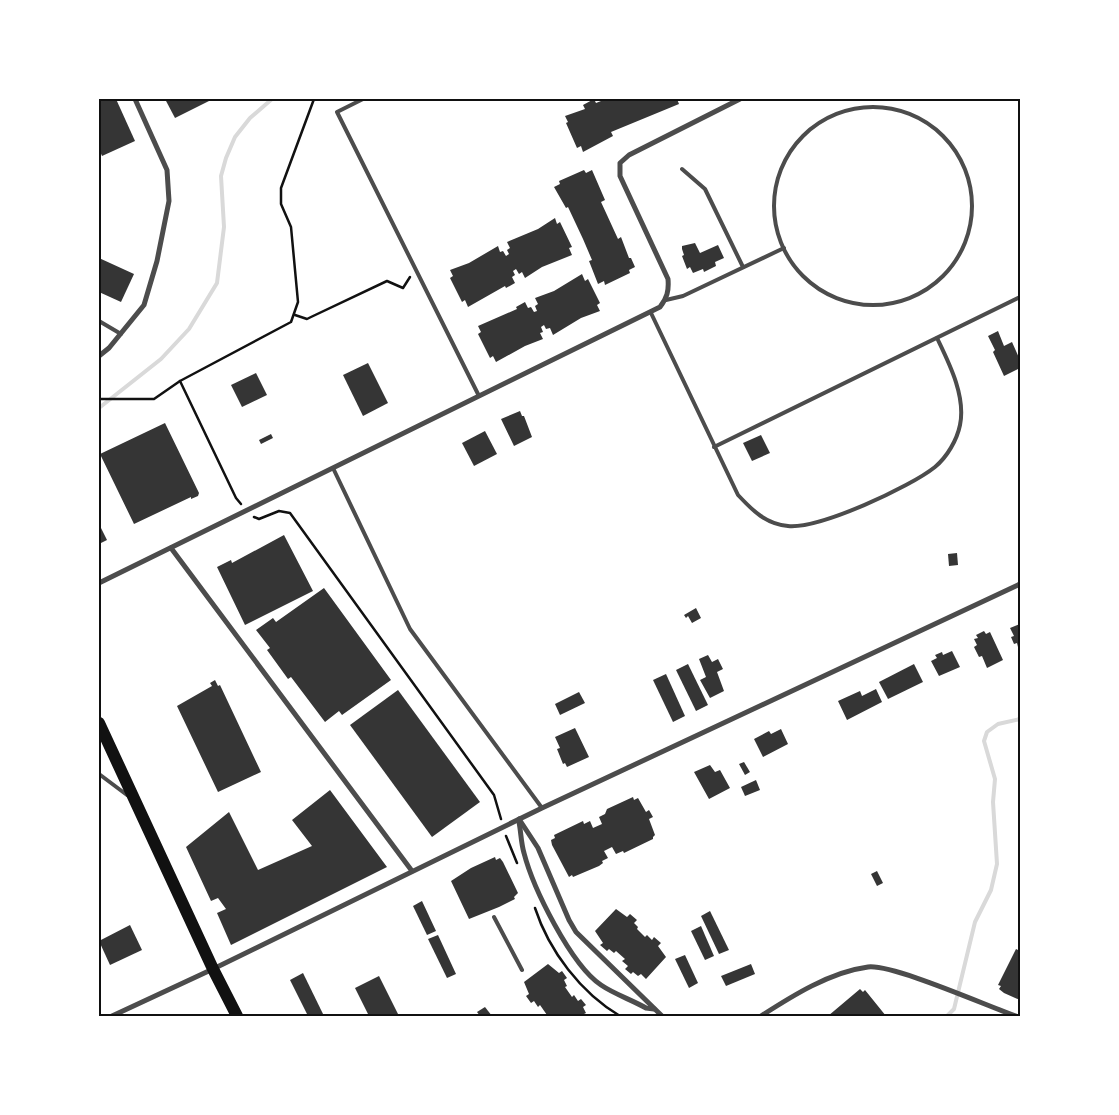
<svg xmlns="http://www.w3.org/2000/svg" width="1119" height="1115" viewBox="0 0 1119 1115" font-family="'Archivo Narrow',sans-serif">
  <rect width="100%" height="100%" fill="#fff"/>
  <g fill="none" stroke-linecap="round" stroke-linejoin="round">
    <!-- stream -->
    <g stroke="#d9d9d9" stroke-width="4">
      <polyline points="99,408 161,359 189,329 217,283 224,227 221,176 226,158 235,137 250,118 272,99"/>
      <polyline points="947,1016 954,1009 975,922 991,890 997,864 993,802 995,779 984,741 987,732 998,724 1020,719"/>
    </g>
  </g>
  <!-- building -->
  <g fill="#353535">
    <polygon points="99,99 116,99 135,141 102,156 99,149"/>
    <polygon points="165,99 213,99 175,118"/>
    <polygon points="594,99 596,103 606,99 677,99 679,104 611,132 613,136 583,152 581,146 577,148 566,123 568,122 565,116 585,109 583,105"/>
    <polygon points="584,170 586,173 592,170 605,200 601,202 607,215 618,239 621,237 629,258 631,258 635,267 629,270 630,273 605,285 604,281 598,284 589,261 592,260 583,239 568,207 566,208 554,187 560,184 559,181"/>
    <polygon points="555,218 557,224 560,222 572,247 569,248 572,255 542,267 525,278 522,272 519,274 516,269 513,271 515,275 512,277 515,283 506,288 505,286 468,307 465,300 462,302 450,278 453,276 450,270 469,263 498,246 500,252 503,251 506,256 509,254 507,250 510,248 507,242 538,229"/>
    <polygon points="695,243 700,253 718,245 724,258 715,262 716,266 704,272 703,269 693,273 690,267 687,269 682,256 684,255 682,249 682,246"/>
    <polygon points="99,258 134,274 121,302 99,292"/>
    <polygon points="582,274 585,281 588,279 600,303 597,305 600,311 581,318 553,335 550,328 546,329 544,325 541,327 543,332 540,333 543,339 525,346 496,362 493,356 490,358 478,334 481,332 478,326 517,309 516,307 525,302 528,308 531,307 534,312 537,311 535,306 538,304 535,298 554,291"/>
    <polygon points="998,331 1004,346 1012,342 1020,360 1020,368 1004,376 993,352 995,350 988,336"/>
    <polygon points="368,363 388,403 363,416 343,375"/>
    <polygon points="256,373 267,395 242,407 231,385"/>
    <polygon points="520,411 522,416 524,416 532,437 514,446 501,419"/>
    <polygon points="165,423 199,493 198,496 191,499 191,497 134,524 100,454"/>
    <polygon points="485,431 497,454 474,466 462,443"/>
    <polygon points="271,434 273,438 261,444 259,440"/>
    <polygon points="761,435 770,453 752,461 743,443"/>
    <polygon points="99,528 101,528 107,540 99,544"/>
    <polygon points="284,535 313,591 245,625 217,567 231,560 232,563"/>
    <polygon points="957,553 958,565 949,566 948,554"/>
    <polygon points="324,588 391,680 342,715 339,711 325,722 291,677 288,679 267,650 270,648 256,630 273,618 276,622"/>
    <polygon points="696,608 701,618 692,623 688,616 686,618 684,615"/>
    <polygon points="1020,624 1020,646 1018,647 1017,643 1014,644 1011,637 1014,636 1010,628"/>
    <polygon points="984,631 986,634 990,632 1003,660 987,668 982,656 979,657 974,647 977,645 974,639 978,638 976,635"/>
    <polygon points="952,651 960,667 939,676 931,661 937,658 935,655 942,652 943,655"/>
    <polygon points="708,655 712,662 718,659 723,669 717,672 724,691 710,698 700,680 706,677 699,659"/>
    <polygon points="688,664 708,705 696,711 676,670"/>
    <polygon points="914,664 923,682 888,699 879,682"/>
    <polygon points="666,674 685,716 673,722 653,680"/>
    <polygon points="215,680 218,686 220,685 261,772 218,792 177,706 212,686 210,683"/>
    <polygon points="876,689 882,702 847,720 838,701 860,691 862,696"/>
    <polygon points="398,690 480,802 432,837 350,725"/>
    <polygon points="579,692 585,703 560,715 555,704"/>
    <polygon points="575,728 589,757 567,767 565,763 563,764 557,749 560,748 555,737"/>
    <polygon points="781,729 788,744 763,757 754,739 769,731 771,734"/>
    <polygon points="744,762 750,772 745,775 739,764"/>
    <polygon points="710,765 715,772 720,770 730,788 709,799 694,772"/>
    <polygon points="756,780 760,790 745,796 741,787"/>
    <polygon points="330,790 387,867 231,945 217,913 226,909 218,898 211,901 186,847 229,812 258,870 312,846 292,820"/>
    <polygon points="633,797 634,800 638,798 646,812 649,810 653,817 649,819 655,835 653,837 653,839 624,853 623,851 616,854 612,847 604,851 608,858 602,861 603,863 599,866 573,877 572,875 569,877 552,845 551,840 555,838 554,835 583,821 584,824 590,821 593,828 602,824 599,817 605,814 607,809"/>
    <polygon points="495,857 496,860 500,858 503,862 518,893 514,897 515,899 499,907 469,919 451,881 471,868"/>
    <polygon points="877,871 883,883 877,886 871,874"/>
    <polygon points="422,901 436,931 427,935 413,906"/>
    <polygon points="616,909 627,917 630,914 637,920 634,923 638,927 637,929 645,937 647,935 652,940 654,937 661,943 658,946 666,957 646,979 641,974 638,976 633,972 631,974 625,969 628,966 622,961 625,959 616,951 614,953 609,949 607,951 600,945 603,943 595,931"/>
    <polygon points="710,911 729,950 719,954 701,916"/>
    <polygon points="130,925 142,950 110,965 99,941"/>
    <polygon points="701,926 714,956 705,960 691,931"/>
    <polygon points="438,935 456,974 447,978 428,939"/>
    <polygon points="1016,949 1020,951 1020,1000 1004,993 999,989 1001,986 998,985"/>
    <polygon points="685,955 698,983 689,988 675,959"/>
    <polygon points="548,964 559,973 562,971 567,978 564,980 567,986 565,987 572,997 574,995 578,1001 581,999 586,1005 583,1007 586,1013 584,1014 585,1016 544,1016 547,1015 540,1005 538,1007 534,1001 531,1003 526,996 529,994 524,982"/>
    <polygon points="751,964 755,974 726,986 721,976"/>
    <polygon points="303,973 324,1016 308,1016 290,980"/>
    <polygon points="379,976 399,1016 369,1016 355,988"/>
    <polygon points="860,989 863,992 865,990 886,1016 828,1016"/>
    <polygon points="485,1007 492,1016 480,1016 477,1012"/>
  </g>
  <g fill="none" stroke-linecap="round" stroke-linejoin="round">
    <!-- path -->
    <g stroke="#111" stroke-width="2.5">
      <polyline points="295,315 307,319 311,317 387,281 403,288 410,277"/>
      <polyline points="180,381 236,498 241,504"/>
      <polyline points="99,399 154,399 180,381 291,322 298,302 291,227 281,204 281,188 314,99"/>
      <polyline points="254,517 259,519 279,511 290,513 494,795 501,819"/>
      <polyline points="506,836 517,863"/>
      <path d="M535,908C549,951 581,993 620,1016"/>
    </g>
    <!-- service -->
    <g stroke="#4c4c4c" stroke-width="4">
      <polyline points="363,99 337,112 479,396"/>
      <circle cx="873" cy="206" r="99"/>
      <polyline points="682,169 705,189 743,267"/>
      <polyline points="666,300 683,296 784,248"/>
      <path d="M651,313L738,495C753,511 766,524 788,526C820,529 910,487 935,467C947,457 957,440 960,425C966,396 949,363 937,338"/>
      <polyline points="99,321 121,334"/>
      <polyline points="714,447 1020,297"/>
      <polyline points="333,468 410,629 542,808"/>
      <polyline points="99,774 127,795"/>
      <polyline points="494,917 522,970"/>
    </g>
    <!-- minor -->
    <g stroke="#4c4c4c" stroke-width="5">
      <polyline points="99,356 109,348 144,305 157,261 169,201 167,170 135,99"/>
      <polyline points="171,548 412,871"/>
      <path d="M99,583L660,307C667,298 669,291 668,279L620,176V163L629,155L740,99"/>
      <polyline points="519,819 538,848 569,920 576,932 662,1016"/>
      <path d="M519,822C521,832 521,843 524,853C533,888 571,965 601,985C614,994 632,1000 646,1008L654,1009"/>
      <polyline points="112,1016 213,969 542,808 1020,584"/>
      <path d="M761,1016C792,996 830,972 868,967C893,964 987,1006 1016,1016"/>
    </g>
    <!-- primary -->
    <polyline stroke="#111" stroke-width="12" points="99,723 213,969 237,1016"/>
  </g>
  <!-- border -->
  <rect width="1119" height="1115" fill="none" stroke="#ffffff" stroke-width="200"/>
  <rect x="100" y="100" width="919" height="915" fill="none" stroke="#111" stroke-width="2"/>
</svg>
